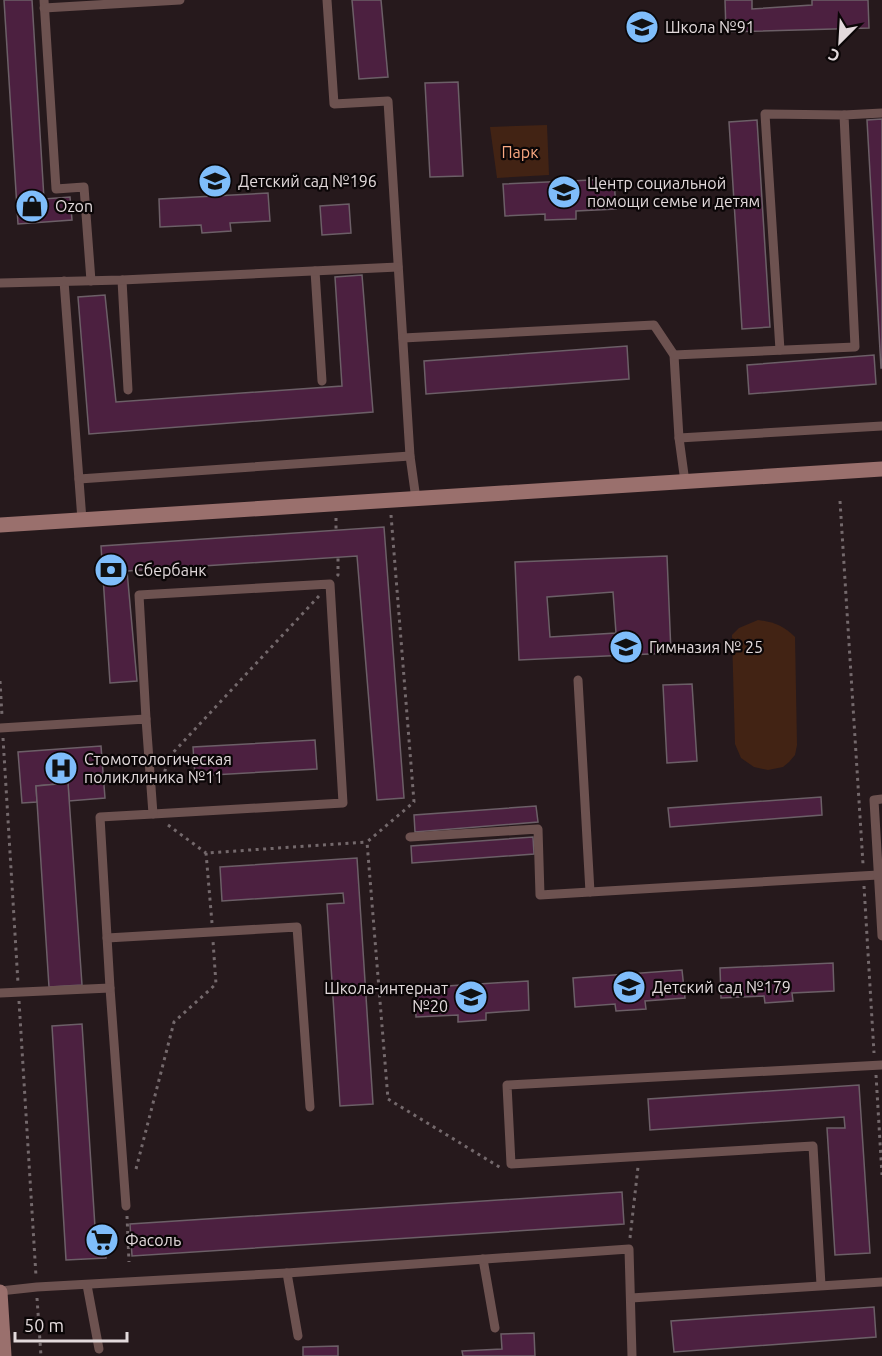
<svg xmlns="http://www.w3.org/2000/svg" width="882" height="1356" viewBox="0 0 882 1356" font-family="Ubuntu,sans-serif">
  <rect width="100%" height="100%" fill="#26191c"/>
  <!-- green -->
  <g fill="#422314">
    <polygon points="547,125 549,175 497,178 490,127"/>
    <path d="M758,620C774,622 784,626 795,637L797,745L795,755L789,762L783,767L768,770L754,767L741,758L735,744L732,635L739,628Z"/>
  </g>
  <!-- building -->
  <g fill="#4c2040" stroke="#6c5f67" stroke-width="1.5" fill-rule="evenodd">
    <polygon points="4,0 32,0 44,199 70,197 72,220 18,224"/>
    <polygon points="352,0 381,0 388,77 359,79"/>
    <polygon points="725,0 752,0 752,9 812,5 812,0 868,0 869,28 726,32"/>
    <polygon points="458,82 463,176 430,177 425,83"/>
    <polygon points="882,119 882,368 881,368 867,120"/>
    <polygon points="757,120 770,327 742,329 729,122"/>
    <polygon points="614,179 616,209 576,211 576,219 545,220 545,214 505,216 503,184"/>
    <polygon points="268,193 270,221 230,223 231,231 202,233 201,225 160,227 159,199"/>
    <polygon points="349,204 351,233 322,235 320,206"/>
    <polygon points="362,275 373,412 89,434 78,297 105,295 116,402 342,386 335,277"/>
    <polygon points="627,346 629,379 426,394 424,361"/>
    <polygon points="874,355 876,384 749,394 747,365"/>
    <polygon points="384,527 404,798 377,800 357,556 127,571 137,681 110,683 101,546"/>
    <path d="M667,556L671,653L519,660L515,562ZM613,592L616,633L550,637L547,597Z"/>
    <polygon points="692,684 697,761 667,763 663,685"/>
    <polygon points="315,740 317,769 195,776 193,747"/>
    <polygon points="101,746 105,798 69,801 68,783 36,786 37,802 22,803 18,752"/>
    <polygon points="68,783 82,985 49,987 36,786"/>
    <polygon points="821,797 822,815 670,827 668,808"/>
    <polygon points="536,806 538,822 415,832 414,815"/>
    <polygon points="533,837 534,854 412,863 411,846"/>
    <polygon points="357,858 373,1104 340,1106 327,904 344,903 343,893 222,901 220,867"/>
    <polygon points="833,963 834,991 792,993 793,1001 765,1003 764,996 721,998 720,968"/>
    <polygon points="682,970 685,998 645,1001 646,1009 616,1011 615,1004 575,1007 573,978"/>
    <polygon points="528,981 529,1010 486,1013 486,1020 458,1022 458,1015 416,1017 415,988"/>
    <polygon points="82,1024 95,1227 104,1227 106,1258 66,1260 52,1026"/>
    <polygon points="859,1085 870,1253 835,1255 827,1128 845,1128 844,1117 650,1130 648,1099"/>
    <polygon points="622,1192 624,1224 132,1256 130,1224"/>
    <polygon points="874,1307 876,1337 674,1352 671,1321"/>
    <polygon points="534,1333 535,1356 463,1356 462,1351 502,1349 501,1334"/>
    <polygon points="338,1346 338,1356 303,1356 303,1347"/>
  </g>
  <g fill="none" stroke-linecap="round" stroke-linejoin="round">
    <!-- path -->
    <g stroke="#74696c" stroke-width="3" stroke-dasharray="3 4.5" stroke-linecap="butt">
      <polyline points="840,501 863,864"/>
      <polyline points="391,515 414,802 367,842 388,1099 501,1168"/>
      <polyline points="336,518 336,530"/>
      <polyline points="337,576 338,575 338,557"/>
      <polyline points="0,681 2,716"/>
      <polyline points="3,738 18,983"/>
      <polyline points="163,779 168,758 319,596"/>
      <polyline points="168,825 206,853"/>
      <polyline points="864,886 874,1053"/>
      <polyline points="212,923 206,853 367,842"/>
      <polyline points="19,1001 36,1276"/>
      <polyline points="876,1075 882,1175"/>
      <polyline points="136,1169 174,1022 216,984 213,941"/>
      <polyline points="127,1216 129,1262"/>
      <polyline points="630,1238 638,1167"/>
      <polyline points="37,1298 41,1356"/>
    </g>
    <!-- lane -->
    <g stroke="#6d5250" stroke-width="9">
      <polyline points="44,0 56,189 84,187 91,281"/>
      <polyline points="327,0 334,104 388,101 410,456 416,499"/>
      <polyline points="44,8 180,0"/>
      <polyline points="315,271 322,381"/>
      <polyline points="122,280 128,390"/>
      <polyline points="64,281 82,520"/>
      <polyline points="0,283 122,280 398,267"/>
      <polyline points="403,338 654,325 674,355 679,438 685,482"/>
      <polyline points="780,350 765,114 844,115"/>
      <polyline points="674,355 855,347 844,115 882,113"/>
      <polyline points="679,438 882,426"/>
      <polyline points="79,479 410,456"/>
      <polyline points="578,680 590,892 878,875"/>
      <polyline points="146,719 139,595 330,584 343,803 153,814"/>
      <polyline points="0,728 146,719 153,814 100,817 110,988 126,1206"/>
      <polyline points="882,799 874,800 882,936"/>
      <polyline points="410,837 538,829 540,895 590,892"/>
      <polyline points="107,938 297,927 310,1107"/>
      <polyline points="0,993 110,988"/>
      <polyline points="483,1259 495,1328"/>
      <polyline points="287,1273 298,1336"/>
      <polyline points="87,1285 99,1349"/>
      <polyline points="821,1285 813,1146 511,1164 507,1085 882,1065"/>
      <polyline points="0,1291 37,1287 287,1273 629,1249 632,1356"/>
      <polyline points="631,1298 882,1282"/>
    </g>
    <!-- secondary -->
    <g stroke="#9a706d" stroke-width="15">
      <polyline points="0,525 882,469"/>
      <polyline points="0,1292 4,1356"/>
    </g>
  </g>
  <!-- icons -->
  <defs>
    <g id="school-disc" transform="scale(1.725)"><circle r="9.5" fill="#7fbdfa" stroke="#0b0607"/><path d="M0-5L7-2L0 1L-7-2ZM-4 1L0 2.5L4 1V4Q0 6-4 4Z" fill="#111"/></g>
    <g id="shop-disc" transform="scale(1.725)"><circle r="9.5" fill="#7fbdfa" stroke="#0b0607"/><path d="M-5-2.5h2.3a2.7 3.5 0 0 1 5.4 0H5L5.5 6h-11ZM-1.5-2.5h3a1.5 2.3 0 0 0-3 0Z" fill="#111"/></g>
    <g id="bank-disc" transform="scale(1.725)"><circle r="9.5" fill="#7fbdfa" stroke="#0b0607"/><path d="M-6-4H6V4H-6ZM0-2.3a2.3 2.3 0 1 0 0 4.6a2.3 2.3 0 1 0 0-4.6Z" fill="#111"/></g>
    <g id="hospital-disc" transform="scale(1.725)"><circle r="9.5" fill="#7fbdfa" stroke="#0b0607"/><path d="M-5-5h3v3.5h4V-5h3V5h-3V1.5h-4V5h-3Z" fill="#111"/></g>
    <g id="supermarket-disc" transform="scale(1.725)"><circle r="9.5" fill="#7fbdfa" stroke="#0b0607"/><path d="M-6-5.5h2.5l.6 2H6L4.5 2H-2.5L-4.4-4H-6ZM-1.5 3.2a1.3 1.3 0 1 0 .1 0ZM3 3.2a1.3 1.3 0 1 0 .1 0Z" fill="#111"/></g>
  </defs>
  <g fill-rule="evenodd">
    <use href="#school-disc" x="642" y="27"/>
    <use href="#school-disc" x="215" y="181"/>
    <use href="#school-disc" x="564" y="192"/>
    <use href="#shop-disc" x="32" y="206"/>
    <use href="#bank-disc" x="111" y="570"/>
    <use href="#school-disc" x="626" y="647"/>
    <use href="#hospital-disc" x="61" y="768"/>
    <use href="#school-disc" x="629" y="987"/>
    <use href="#school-disc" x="471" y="997"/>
    <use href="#supermarket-disc" x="102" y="1240"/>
  </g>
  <g text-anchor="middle" stroke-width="4.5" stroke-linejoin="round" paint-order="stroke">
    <!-- poi labels -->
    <g font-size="16" fill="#e2d9db" stroke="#0b0607" text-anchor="start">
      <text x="665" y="33">Школа №91</text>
      <text x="238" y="187">Детский сад №196</text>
      <text x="587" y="189">Центр социальной<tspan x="587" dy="18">помощи семье и детям</tspan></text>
      <text x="55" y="212">Ozon</text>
      <text x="134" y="576">Сбербанк</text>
      <text x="649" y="653">Гимназия № 25</text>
      <text x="84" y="765">Стомотологическая<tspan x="84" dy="18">поликлиника №11</tspan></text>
      <text x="652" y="993">Детский сад №179</text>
      <text x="448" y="994" text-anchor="end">Школа-интернат<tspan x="448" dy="18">№20</tspan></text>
      <text x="125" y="1246">Фасоль</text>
    </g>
    <!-- park labels -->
    <g font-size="16" fill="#fba982" stroke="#0b0607">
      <text x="520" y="158">Парк</text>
    </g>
  </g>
  <!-- north arrow -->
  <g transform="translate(840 42) rotate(204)" stroke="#0b0607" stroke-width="4.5" paint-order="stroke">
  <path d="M0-4.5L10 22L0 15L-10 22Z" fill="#e2d9db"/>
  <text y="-9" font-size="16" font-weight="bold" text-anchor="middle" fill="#e2d9db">С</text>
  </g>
  <!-- scale -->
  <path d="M15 1332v9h112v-9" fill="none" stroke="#e2d9db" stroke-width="3"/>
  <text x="24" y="1332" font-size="18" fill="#e2d9db" stroke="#0b0607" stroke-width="4.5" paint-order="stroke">50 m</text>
</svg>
